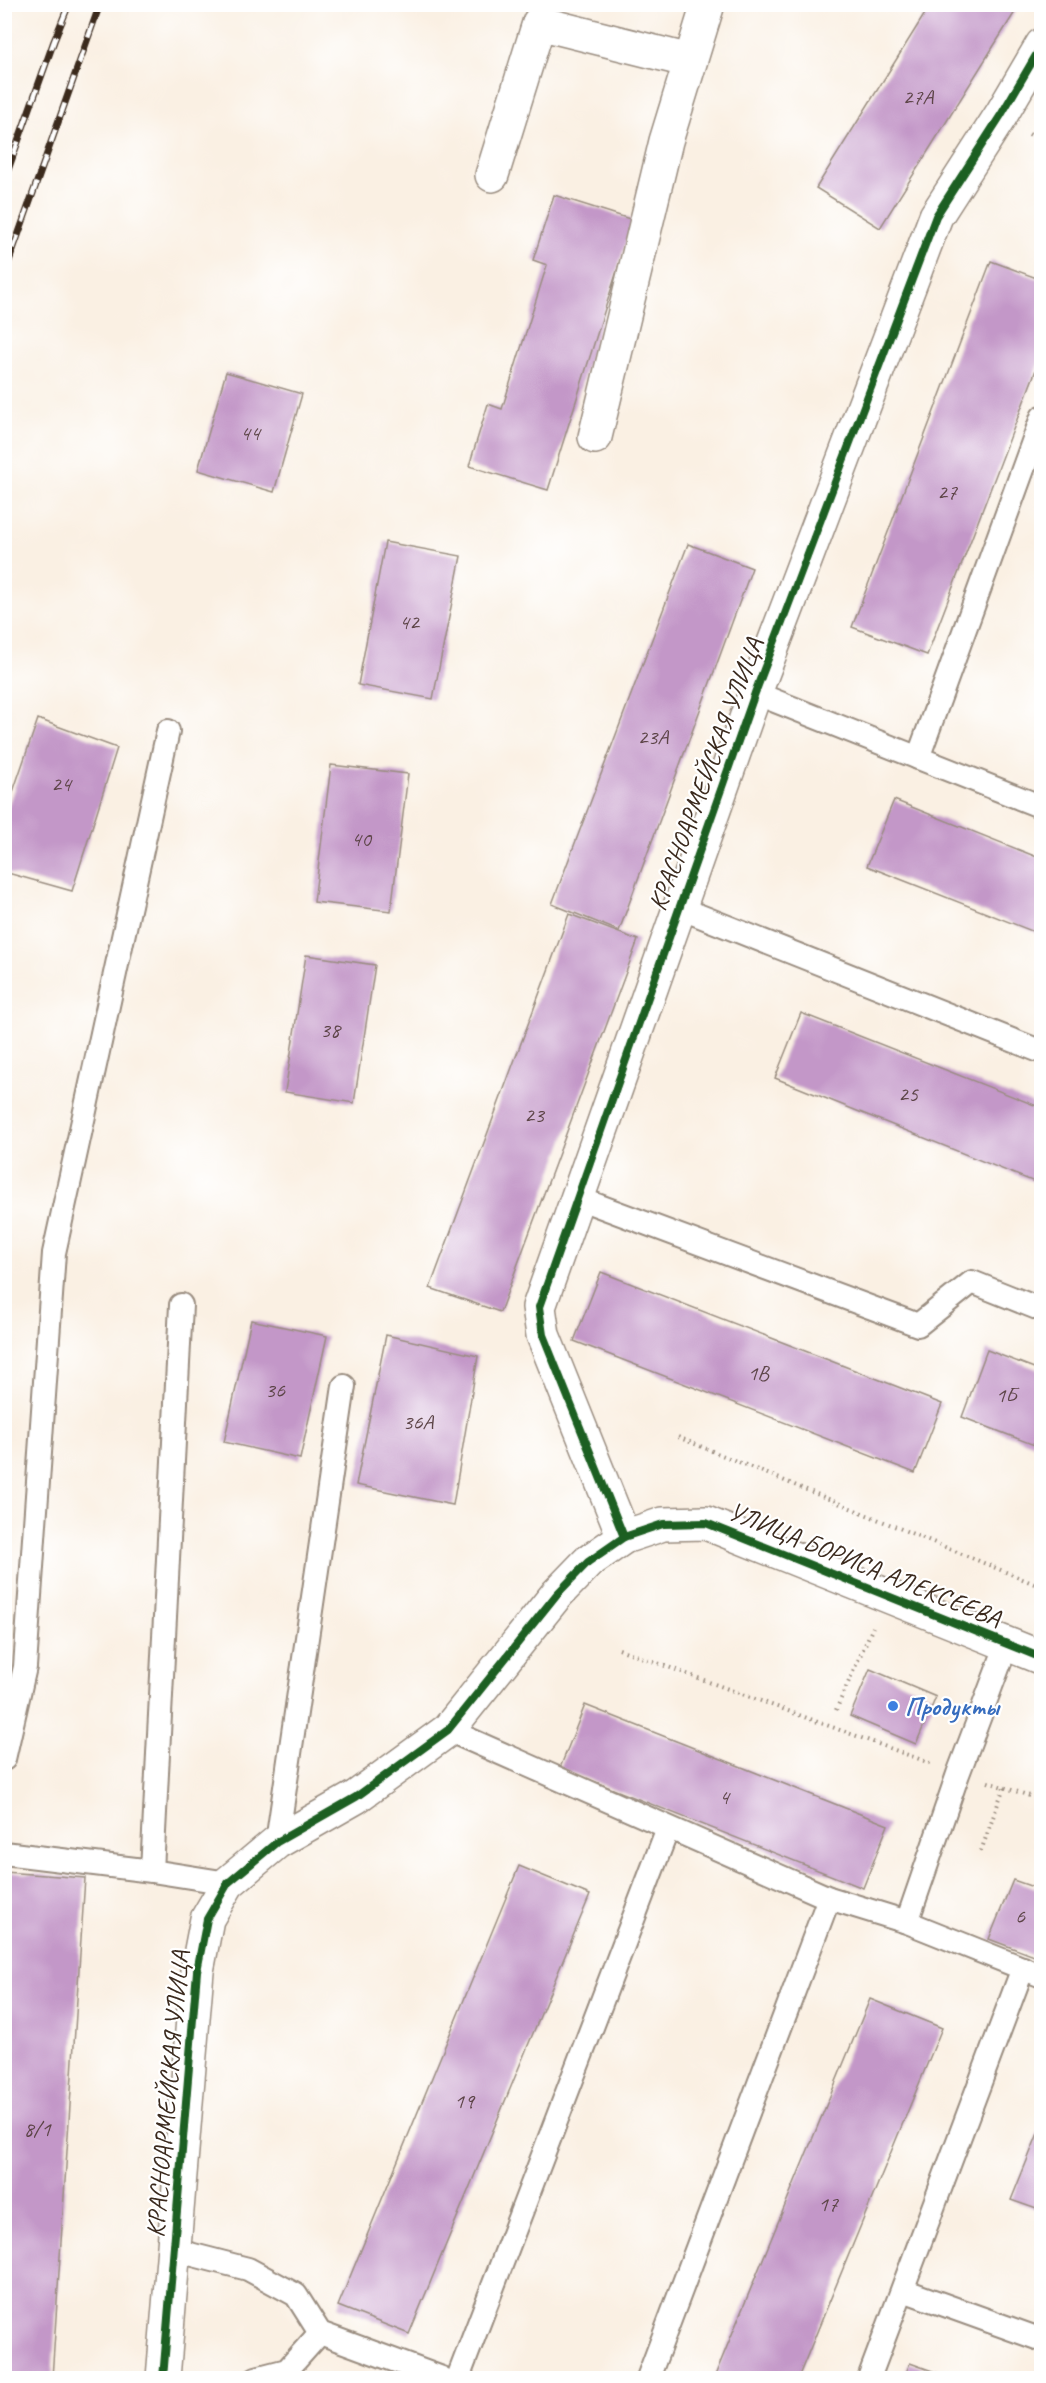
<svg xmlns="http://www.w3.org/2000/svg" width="1046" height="2383" viewBox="0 0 1046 2383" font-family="Caveat,sans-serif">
  <rect width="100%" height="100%" fill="#fff"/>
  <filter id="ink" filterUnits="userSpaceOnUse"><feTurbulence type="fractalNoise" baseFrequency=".0167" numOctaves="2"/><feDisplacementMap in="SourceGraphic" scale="12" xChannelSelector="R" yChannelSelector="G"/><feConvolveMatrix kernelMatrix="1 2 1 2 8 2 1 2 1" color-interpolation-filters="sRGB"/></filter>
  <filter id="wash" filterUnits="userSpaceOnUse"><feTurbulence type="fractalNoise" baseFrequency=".008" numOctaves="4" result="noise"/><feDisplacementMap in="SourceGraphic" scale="24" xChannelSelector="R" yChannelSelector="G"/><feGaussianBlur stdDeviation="1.35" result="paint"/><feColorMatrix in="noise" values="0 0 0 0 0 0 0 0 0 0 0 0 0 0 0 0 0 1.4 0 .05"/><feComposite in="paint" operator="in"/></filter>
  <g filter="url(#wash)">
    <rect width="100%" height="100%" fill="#faf0e3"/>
    <g id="blocks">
      <!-- building -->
      <g fill="#c397c8">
        <polygon points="931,4 1020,4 880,228 816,188"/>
        <polygon points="554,195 633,220 548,490 469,466 488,404 502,409 547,265 533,260"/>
        <polygon points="991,261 1042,280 1042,354 927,655 852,627"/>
        <polygon points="226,372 302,394 274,492 198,470"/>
        <polygon points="385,542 461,556 433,699 358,685"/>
        <polygon points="688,544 752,568 619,931 552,904"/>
        <polygon points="38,719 117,748 72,891 4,872 4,818"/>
        <polygon points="331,765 408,774 391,911 314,902"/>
        <polygon points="894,800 1042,859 1042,935 867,866"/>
        <polygon points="569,914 638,940 500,1312 430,1288"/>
        <polygon points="306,955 375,965 354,1103 285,1092"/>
        <polygon points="801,1013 1042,1108 1042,1185 775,1078"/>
        <polygon points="601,1272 942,1404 915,1473 574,1341"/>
        <polygon points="251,1320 327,1336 300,1459 224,1442"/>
        <polygon points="386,1335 478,1356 453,1505 356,1485"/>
        <polygon points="987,1350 1042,1371 1042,1448 962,1417"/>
        <polygon points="870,1669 936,1697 916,1744 850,1716"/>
        <polygon points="585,1705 888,1825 863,1888 560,1768"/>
        <polygon points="519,1866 590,1895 409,2334 338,2306"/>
        <polygon points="4,1872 85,1878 52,2378 4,2378"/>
        <polygon points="1013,1880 1042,1890 1042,1959 989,1939"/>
        <polygon points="870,1999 942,2028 798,2378 714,2378"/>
        <polygon points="1041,2126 1042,2126 1042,2211 1011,2200"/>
        <polygon points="910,2363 952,2378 904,2378"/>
      </g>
    </g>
  </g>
  <g filter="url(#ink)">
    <use href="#blocks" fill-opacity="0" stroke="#9a8d80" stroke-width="1.5"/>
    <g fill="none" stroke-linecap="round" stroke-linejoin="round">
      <!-- lane casing -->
      <g stroke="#9a8d80" stroke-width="26">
        <g id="lane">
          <polyline points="755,693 1042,807"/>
          <polyline points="918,758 1042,417"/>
          <polyline points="680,908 1042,1052"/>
          <polyline points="578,1198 918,1325 972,1282 1042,1310"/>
          <polyline points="448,1730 829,1898 907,1922 1042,1976"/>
          <polyline points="4,1759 25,1667 54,1253 168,731"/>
          <polyline points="277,1842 344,1386"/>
          <polyline points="4,1853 152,1871 228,1883"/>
          <polyline points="152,1871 181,1305"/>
          <polyline points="907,1922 958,1774 1007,1644"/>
          <polyline points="174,2250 248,2269 296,2295 320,2333 442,2378"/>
          <polyline points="903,2290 1042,2340"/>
          <polyline points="256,2378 287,2370 320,2333"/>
          <polyline points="458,2378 668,1828"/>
          <polyline points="648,2378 829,1898"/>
          <polyline points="869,2378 1023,1968"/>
        </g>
      </g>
      <!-- street casing -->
      <g stroke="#9a8d80" stroke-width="36">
        <g id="street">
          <polyline points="492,175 539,23 690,61"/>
          <polyline points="595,437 666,141 708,4"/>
          <polyline points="624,1537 543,1335 539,1307 755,693 936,216 1001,115 1042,45"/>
        </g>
      </g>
      <!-- secondary casing -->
      <g stroke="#9a8d80" stroke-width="36">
        <polyline id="secondary" points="163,2378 197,1971 207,1919 228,1883 277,1842 356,1797 448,1730 557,1594 588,1562 624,1537 663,1524 706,1523 1042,1658"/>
      </g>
      <!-- path -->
      <g stroke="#9a8d80" stroke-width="4" stroke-dasharray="1.5 4.5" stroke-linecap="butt">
        <polyline points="1029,134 1042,142"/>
        <polyline points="678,1437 1042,1587"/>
        <polyline points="619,1649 930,1763"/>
        <polyline points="836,1710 873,1627"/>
        <polyline points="988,1782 1042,1800"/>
        <polyline points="981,1851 1004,1787"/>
      </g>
      <!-- lane -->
      <use href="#lane" stroke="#fff" stroke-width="22"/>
      <!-- street -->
      <use href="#street" stroke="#fff" stroke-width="33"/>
      <!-- secondary -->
      <use href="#secondary" stroke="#fff" stroke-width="33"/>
      <!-- rail casing -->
      <g stroke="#3b2a1e" stroke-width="7">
        <g id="rail">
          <polyline points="4,181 54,41 69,4"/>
          <polyline points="4,275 100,4"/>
        </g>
      </g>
      <!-- rail -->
      <use href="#rail" stroke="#fff" stroke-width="4.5" stroke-dasharray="14" stroke-linecap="butt"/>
      <!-- cycleway casing -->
      <g stroke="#fff" stroke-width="11">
        <g id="cycleway">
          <polyline points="624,1537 543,1335 539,1307 755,693 936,216 1001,115 1042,45"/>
          <polyline points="163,2378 197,1971 207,1919 228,1883 277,1842 356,1797 448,1730 557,1594 588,1562 624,1537 663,1524 706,1523 1042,1658"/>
        </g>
      </g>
      <!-- cycleway -->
      <use href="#cycleway" stroke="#1b5e20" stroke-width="8"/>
    </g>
  </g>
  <!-- markers -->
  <circle fill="#3f7fe0" stroke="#fff" stroke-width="2" cx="893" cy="1706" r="6"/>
  <g text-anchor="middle" stroke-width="4.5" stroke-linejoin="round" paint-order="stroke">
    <!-- number labels -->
    <g font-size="22" fill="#5d4548">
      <text x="918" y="104">27А</text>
      <text x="250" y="440">44</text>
      <text x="947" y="499">27</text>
      <text x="409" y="629">42</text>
      <text x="653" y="744">23А</text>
      <text x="61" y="791">24</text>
      <text x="361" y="846">40</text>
      <text x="330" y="1037">38</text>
      <text x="908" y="1101">25</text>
      <text x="534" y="1122">23</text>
      <text x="758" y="1380">1В</text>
      <text x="275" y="1397">36</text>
      <text x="1006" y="1402">1Б</text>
      <text x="418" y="1429">36А</text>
      <text x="724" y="1804">4</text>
      <text x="1020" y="1923">6</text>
      <text x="464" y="2108">19</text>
      <text x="37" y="2136">8/1</text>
      <text x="828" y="2211">17</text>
    </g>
    <!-- street labels -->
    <g font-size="26" fill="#3b2a1e" stroke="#fff">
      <text transform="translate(705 774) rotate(-70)" y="9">КРАСНОАРМЕЙСКАЯ УЛИЦА</text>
      <text transform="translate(865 1564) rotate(22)" y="9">УЛИЦА БОРИСА АЛЕКСЕЕВА</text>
      <text transform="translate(167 2094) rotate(-85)" y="9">КРАСНОАРМЕЙСКАЯ УЛИЦА</text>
    </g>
    <!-- shop labels -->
    <g font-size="26" font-weight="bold" fill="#366cbe" stroke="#fff" text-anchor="start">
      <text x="905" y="1715">Продукты</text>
    </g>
  </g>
  <!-- margin -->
  <rect width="1046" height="2383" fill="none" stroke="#fff" stroke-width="24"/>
</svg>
